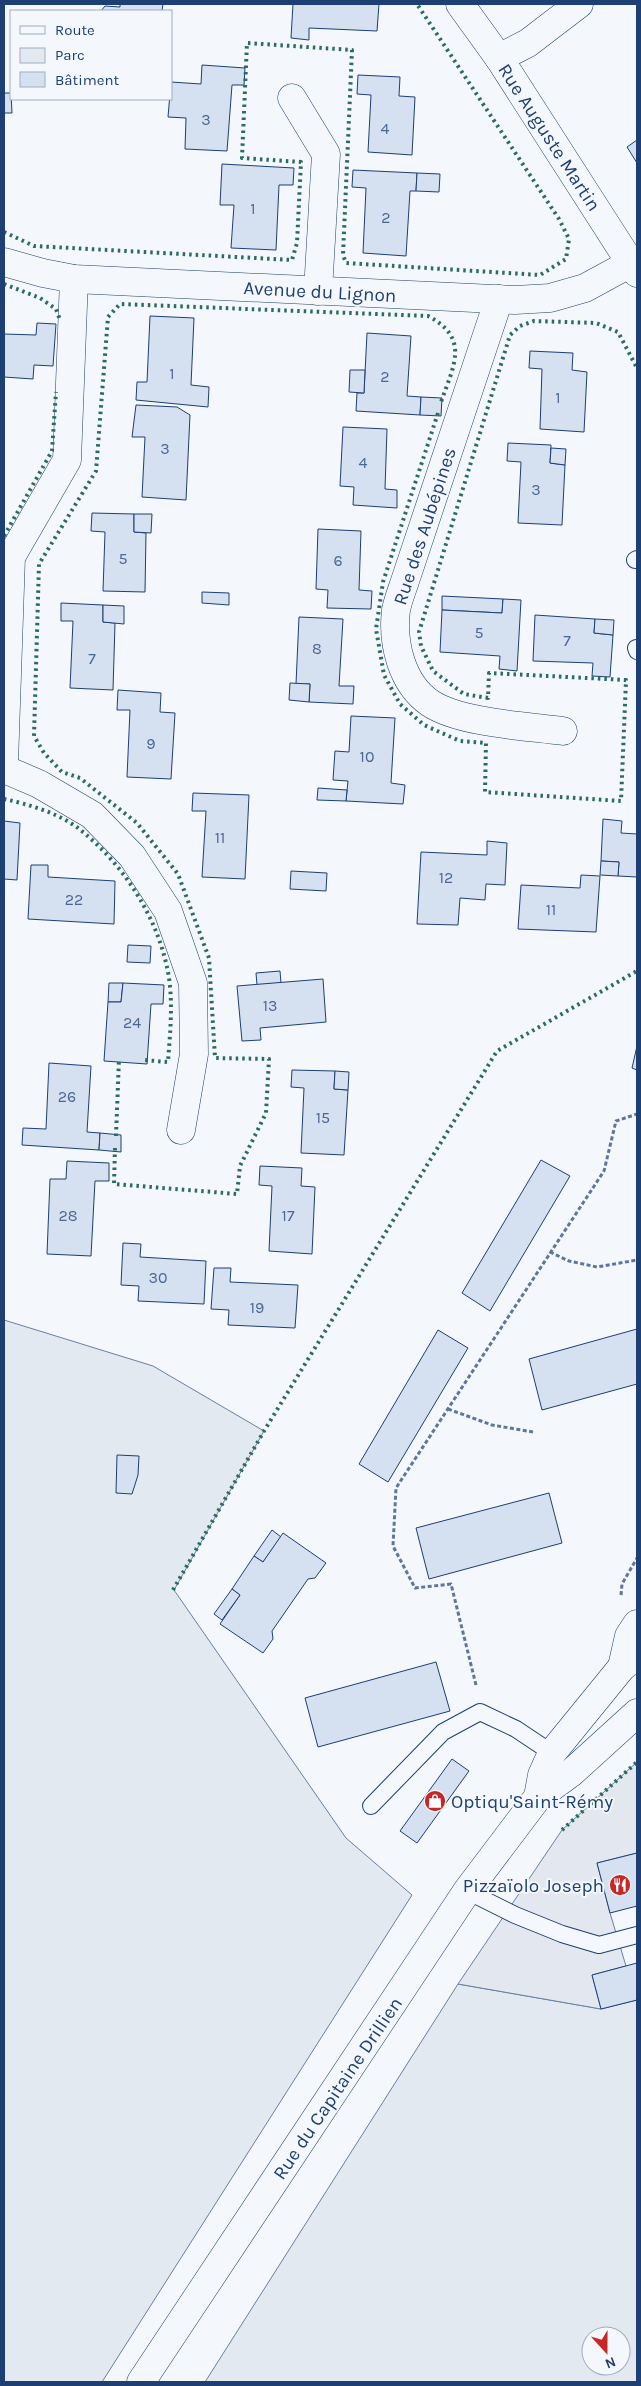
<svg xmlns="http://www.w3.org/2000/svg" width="641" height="2386" viewBox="0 0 641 2386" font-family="Karla,sans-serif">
  <rect width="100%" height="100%" fill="#f4f7fb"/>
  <!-- green -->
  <g fill="#e3e9f0" stroke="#687fa3" fill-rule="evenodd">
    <polygon points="4,1320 153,1366 264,1431 174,1590 346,1838 412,1895 102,2382 4,2382"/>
    <path d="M458,1984L601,2009L637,2000V2382H205ZM591,2336H621V2366H591Z"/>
  </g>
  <!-- parking -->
  <polygon fill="#e3e8f0" stroke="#687fa3" points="637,1762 637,1853 597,1863 610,1913 626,1966 592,1975 601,2009 458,1984 562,1830"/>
  <!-- building -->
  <g fill="#d5e0f0" stroke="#1d3f73">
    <polygon points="120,4 163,4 162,11 101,11 105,6 120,7"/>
    <polygon points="293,4 379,4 377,31 309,28 309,40 291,38"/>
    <polygon points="202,65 245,68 244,85 232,85 227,151 185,149 186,118 168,117 171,82 201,84"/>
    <polygon points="358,75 400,77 399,96 415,97 412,155 368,152 371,95 357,94"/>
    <polygon points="4,93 11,93 12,113 4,113"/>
    <polygon points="637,140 637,163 627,147"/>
    <polygon points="222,164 294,168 293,185 279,185 276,250 231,248 234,205 220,205"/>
    <polygon points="353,170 417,173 416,191 410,191 406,256 363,253 366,188 352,187"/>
    <polygon points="417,173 440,174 439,192 416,191"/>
    <polygon points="150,316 194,318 191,385 209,387 208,407 136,400 137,382 147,382"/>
    <polygon points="37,323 56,324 53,366 34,365 33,379 4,377 4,334 36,335"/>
    <polygon points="367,333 411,336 407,396 421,397 420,415 356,411 357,393 364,393"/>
    <polygon points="530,351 573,353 572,370 587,372 584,432 540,429 542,369 529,368"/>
    <polygon points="350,370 365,370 364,393 349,392"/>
    <polygon points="421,397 442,398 441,416 420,415"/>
    <polygon points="136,405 177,407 190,415 186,500 142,497 145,437 132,437"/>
    <polygon points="343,427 387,429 385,489 397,490 397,508 353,505 354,487 340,486"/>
    <polygon points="508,443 551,445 550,463 565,465 562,525 518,523 521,462 507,461"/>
    <polygon points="551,448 566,449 565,465 550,463"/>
    <polygon points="92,513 134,514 134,532 146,533 145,592 103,591 105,532 91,531"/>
    <polygon points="134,514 152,514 151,533 134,532"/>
    <polygon points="318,529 361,531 359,590 372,591 371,609 327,608 328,590 316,589"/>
    <polygon points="202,592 229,593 229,605 202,603"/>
    <polygon points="442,596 503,599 502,613 442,610"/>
    <polygon points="503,599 521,600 517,671 499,669 500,656 440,652 442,610 502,613"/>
    <polygon points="61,603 103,605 103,622 115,623 113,690 70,688 73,621 61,621"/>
    <polygon points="103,605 124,606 124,624 103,622"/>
    <polygon points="535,615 595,619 594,633 613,635 610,677 592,676 593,663 533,661"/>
    <polygon points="299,617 343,619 339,686 354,686 353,704 309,702 310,684 296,684"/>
    <polygon points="595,619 614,620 613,635 594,633"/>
    <polygon points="290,683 310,684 309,702 289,700"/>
    <polygon points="118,690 161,693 160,712 175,713 171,779 127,777 130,710 117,710"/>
    <polygon points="351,716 395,718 391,783 405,785 403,804 346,801 348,781 333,780 335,751 349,752"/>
    <polygon points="318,788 347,790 346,801 317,800"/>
    <polygon points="193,793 249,795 245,879 202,877 206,811 192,811"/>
    <polygon points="603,819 622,821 621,833 637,834 637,877 618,876 619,862 601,861"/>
    <polygon points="4,821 20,823 17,880 4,879"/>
    <polygon points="487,841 507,843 505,885 486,884 485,900 460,898 458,925 417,924 421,852 487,855"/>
    <polygon points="601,861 619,862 618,876 600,875"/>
    <polygon points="31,865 48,865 48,877 115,881 114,924 28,919"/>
    <polygon points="291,871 327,873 326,891 290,889"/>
    <polygon points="581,875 600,876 596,932 518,929 521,885 580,888"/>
    <polygon points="128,945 151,946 150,963 127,962"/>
    <polygon points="280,971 281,983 257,985 256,973"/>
    <polygon points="323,979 326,1022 260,1028 261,1040 242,1041 237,986"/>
    <polygon points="109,983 123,983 121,1002 108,1002"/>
    <polygon points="123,983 164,985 163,1004 151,1004 147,1064 104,1061 108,1002 121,1002"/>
    <polygon points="637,1046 637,1070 632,1068"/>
    <polygon points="49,1063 91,1066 87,1132 100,1133 99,1150 22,1145 23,1128 46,1129"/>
    <polygon points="292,1070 335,1071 334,1089 348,1090 344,1155 301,1153 304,1088 291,1087"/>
    <polygon points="335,1071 349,1072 348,1090 334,1089"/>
    <polygon points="100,1133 121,1135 121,1152 99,1150"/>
    <polygon points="541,1160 570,1176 490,1311 462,1293"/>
    <polygon points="67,1161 109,1163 109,1181 95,1181 91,1256 47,1254 50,1179 66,1179"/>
    <polygon points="260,1166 302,1168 301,1186 315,1187 312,1254 269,1251 272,1186 259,1185"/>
    <polygon points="123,1243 141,1244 140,1257 206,1261 204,1304 138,1301 139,1286 121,1285"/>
    <polygon points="214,1268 231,1268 230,1282 298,1285 295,1328 228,1325 229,1310 211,1309"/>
    <polygon points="637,1329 637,1384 542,1410 529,1359"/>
    <polygon points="438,1330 468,1348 388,1482 359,1464"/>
    <polygon points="117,1455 139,1456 138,1475 132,1494 116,1493"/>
    <polygon points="549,1493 562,1543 429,1579 416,1528"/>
    <polygon points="272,1530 281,1537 263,1562 254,1556"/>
    <polygon points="283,1533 326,1563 315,1578 308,1579 272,1631 273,1639 263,1653 220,1624 240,1595 232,1589 254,1556 263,1562"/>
    <polygon points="232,1589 240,1595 222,1620 214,1614"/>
    <polygon points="436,1662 450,1711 318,1747 305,1698"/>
    <polygon points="452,1759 469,1771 417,1843 400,1831"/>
    <polygon points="637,1853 637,1906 610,1913 597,1863"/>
    <polygon points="637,1963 637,2000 601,2009 592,1975"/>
  </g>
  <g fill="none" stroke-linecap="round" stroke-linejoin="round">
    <!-- service casing -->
    <g stroke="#1d3f73" stroke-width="18">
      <g id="service">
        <polyline points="635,560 637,559"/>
        <polyline points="636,648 637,651"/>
        <polyline points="371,1806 443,1732 480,1712 516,1729 552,1753"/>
        <polyline points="467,1891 515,1915 562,1934 599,1945 637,1935"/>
      </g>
    </g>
    <!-- minor casing -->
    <g stroke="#1d3f73" stroke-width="29">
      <g id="minor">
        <polyline points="499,58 528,43 579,4"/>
        <polyline points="292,98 326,154 318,291"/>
        <polyline points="4,262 43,273 74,279 515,300 550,298 585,288 631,263"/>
        <path d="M499,299L405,581C402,590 398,600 396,610C392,642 401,683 430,703C460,723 526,726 563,731"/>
        <polyline points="4,763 11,557 67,460 74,279"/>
        <polyline points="4,769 39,784 92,815 132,856 168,911 193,983 194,1054 181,1130"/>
      </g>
    </g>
    <!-- secondary casing -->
    <g stroke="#1d3f73" stroke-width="29">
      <g id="secondary">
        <polyline points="460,4 499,58 637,273"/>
        <polyline points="622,1667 629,1636 637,1624"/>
        <polyline points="538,1797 542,1775 552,1753 622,1667 637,1656"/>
        <polyline points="141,2382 467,1891 538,1797 571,1773 637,1713"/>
      </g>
    </g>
    <!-- path -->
    <g stroke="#5e769c" stroke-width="3" stroke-dasharray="4 2.5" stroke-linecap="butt">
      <polyline points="550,1252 569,1261 597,1267 637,1260"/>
      <polyline points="448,1409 492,1425 533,1432"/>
      <polyline points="621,1595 622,1584 637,1558"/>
      <polyline points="476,1685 451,1584 415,1588 393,1546 396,1488 604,1171 616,1121 637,1114"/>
    </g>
    <!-- service -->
    <use href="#service" stroke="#f4f7fb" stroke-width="16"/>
    <!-- minor -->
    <use href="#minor" stroke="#f4f7fb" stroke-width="28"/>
    <!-- secondary -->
    <use href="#secondary" stroke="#f4f7fb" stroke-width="28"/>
    <!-- hedge -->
    <g stroke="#2c6c60" stroke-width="4" stroke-dasharray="2.5 4" stroke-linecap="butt">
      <polyline points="4,232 34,246 292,260 297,243 301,162 242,158 247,43 352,50 343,255 346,263 540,275 566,259 569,239 559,219 417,4"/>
      <polyline points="4,284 40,298 56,309 60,320"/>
      <polyline points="438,413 383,582 376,629 384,675 400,704 424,725 460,741 486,743 485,792 621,801 626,680 489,673 488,698 464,694 433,671 421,646 419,632 510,335 520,326 534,321 596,323 618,332 637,368"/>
      <polyline points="4,536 52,451 56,392"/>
      <path d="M4,799C28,804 58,813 78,828C124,864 160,920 169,978C173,1006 170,1034 168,1062L144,1060"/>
      <polyline points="116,1136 119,1059"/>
      <path d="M115,1148L114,1184L237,1194L240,1166L266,1113L269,1059L215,1058L209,958L178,874L137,823L80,778L62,772L44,753L34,736L39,564L96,471L108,317L120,304L428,316C470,338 454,365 441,402"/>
      <polyline points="173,1590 264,1431 497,1051 637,971"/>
      <polyline points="562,1830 637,1762"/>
    </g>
  </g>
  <!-- icons -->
  <defs>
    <g id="shop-disc" transform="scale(1.125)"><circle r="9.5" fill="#c62828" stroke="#f4f7fb"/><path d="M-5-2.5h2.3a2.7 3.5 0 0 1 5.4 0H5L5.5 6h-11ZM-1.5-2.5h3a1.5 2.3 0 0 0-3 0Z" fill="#fff"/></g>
    <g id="restaurant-disc" transform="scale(1.125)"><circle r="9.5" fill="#c62828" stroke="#f4f7fb"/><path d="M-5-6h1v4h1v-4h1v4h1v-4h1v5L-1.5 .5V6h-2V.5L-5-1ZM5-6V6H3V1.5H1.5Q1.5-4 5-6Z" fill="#fff"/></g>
  </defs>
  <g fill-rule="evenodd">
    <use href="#shop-disc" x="435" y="1801"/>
    <use href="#restaurant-disc" x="620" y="1885"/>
  </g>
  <g text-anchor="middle" stroke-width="4" stroke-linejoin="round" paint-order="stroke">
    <!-- number labels -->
    <g font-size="16" fill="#4b6792">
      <text x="206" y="125">3</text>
      <text x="385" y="134">4</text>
      <text x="253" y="214">1</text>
      <text x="386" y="223">2</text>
      <text x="172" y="379">1</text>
      <text x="385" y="382">2</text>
      <text x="558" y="403">1</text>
      <text x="165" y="454">3</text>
      <text x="363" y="468">4</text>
      <text x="536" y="495">3</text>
      <text x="123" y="564">5</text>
      <text x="338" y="566">6</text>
      <text x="479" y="638">5</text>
      <text x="567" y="646">7</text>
      <text x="317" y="654">8</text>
      <text x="92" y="664">7</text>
      <text x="151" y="749">9</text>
      <text x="367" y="762">10</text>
      <text x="220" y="843">11</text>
      <text x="446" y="883">12</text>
      <text x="74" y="905">22</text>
      <text x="551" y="915">11</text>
      <text x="270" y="1011">13</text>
      <text x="132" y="1028">24</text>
      <text x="67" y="1102">26</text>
      <text x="323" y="1123">15</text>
      <text x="68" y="1221">28</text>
      <text x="288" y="1221">17</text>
      <text x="158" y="1283">30</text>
      <text x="257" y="1313">19</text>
    </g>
    <!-- street labels -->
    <g font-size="19" fill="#1d3f73" stroke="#f4f7fb">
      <text transform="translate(550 137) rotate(57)" y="7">Rue Auguste Martin</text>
      <text transform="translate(320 291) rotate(3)" y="7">Avenue du Lignon</text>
      <text transform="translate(424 526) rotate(-72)" y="7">Rue des Aubépines</text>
      <text transform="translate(337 2088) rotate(-56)" y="7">Rue du Capitaine Drillien</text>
    </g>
    <!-- poi labels -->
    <g font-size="19" fill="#1d3f73" stroke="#f4f7fb" text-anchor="start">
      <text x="451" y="1808">Optiqu'Saint-Rémy</text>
      <text x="604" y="1892" text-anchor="end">Pizzaïolo Joseph</text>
    </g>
  </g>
  <!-- border -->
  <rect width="641" height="2386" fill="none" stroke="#1d3f73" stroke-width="10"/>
  <!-- legend -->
  <rect x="10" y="10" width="162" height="90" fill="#f4f7fb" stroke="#9eadc5"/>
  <rect x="20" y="26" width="25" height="8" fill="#f4f7fb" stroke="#9eadc5"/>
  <text x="55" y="35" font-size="15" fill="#1d3f73">Route</text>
  <rect x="20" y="48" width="25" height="15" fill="#e3e9f0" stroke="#9eadc5"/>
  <text x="55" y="60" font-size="15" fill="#1d3f73">Parc</text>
  <rect x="20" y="72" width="25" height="15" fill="#d5e0f0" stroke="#9eadc5"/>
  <text x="55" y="85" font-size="15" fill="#1d3f73">Bâtiment</text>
  <!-- north arrow -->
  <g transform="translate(606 2351) rotate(159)"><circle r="24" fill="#f4f7fb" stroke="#9eadc5"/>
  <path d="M0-4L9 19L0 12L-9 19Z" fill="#c62828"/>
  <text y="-8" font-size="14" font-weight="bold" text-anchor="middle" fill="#1d3f73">N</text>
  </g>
</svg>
